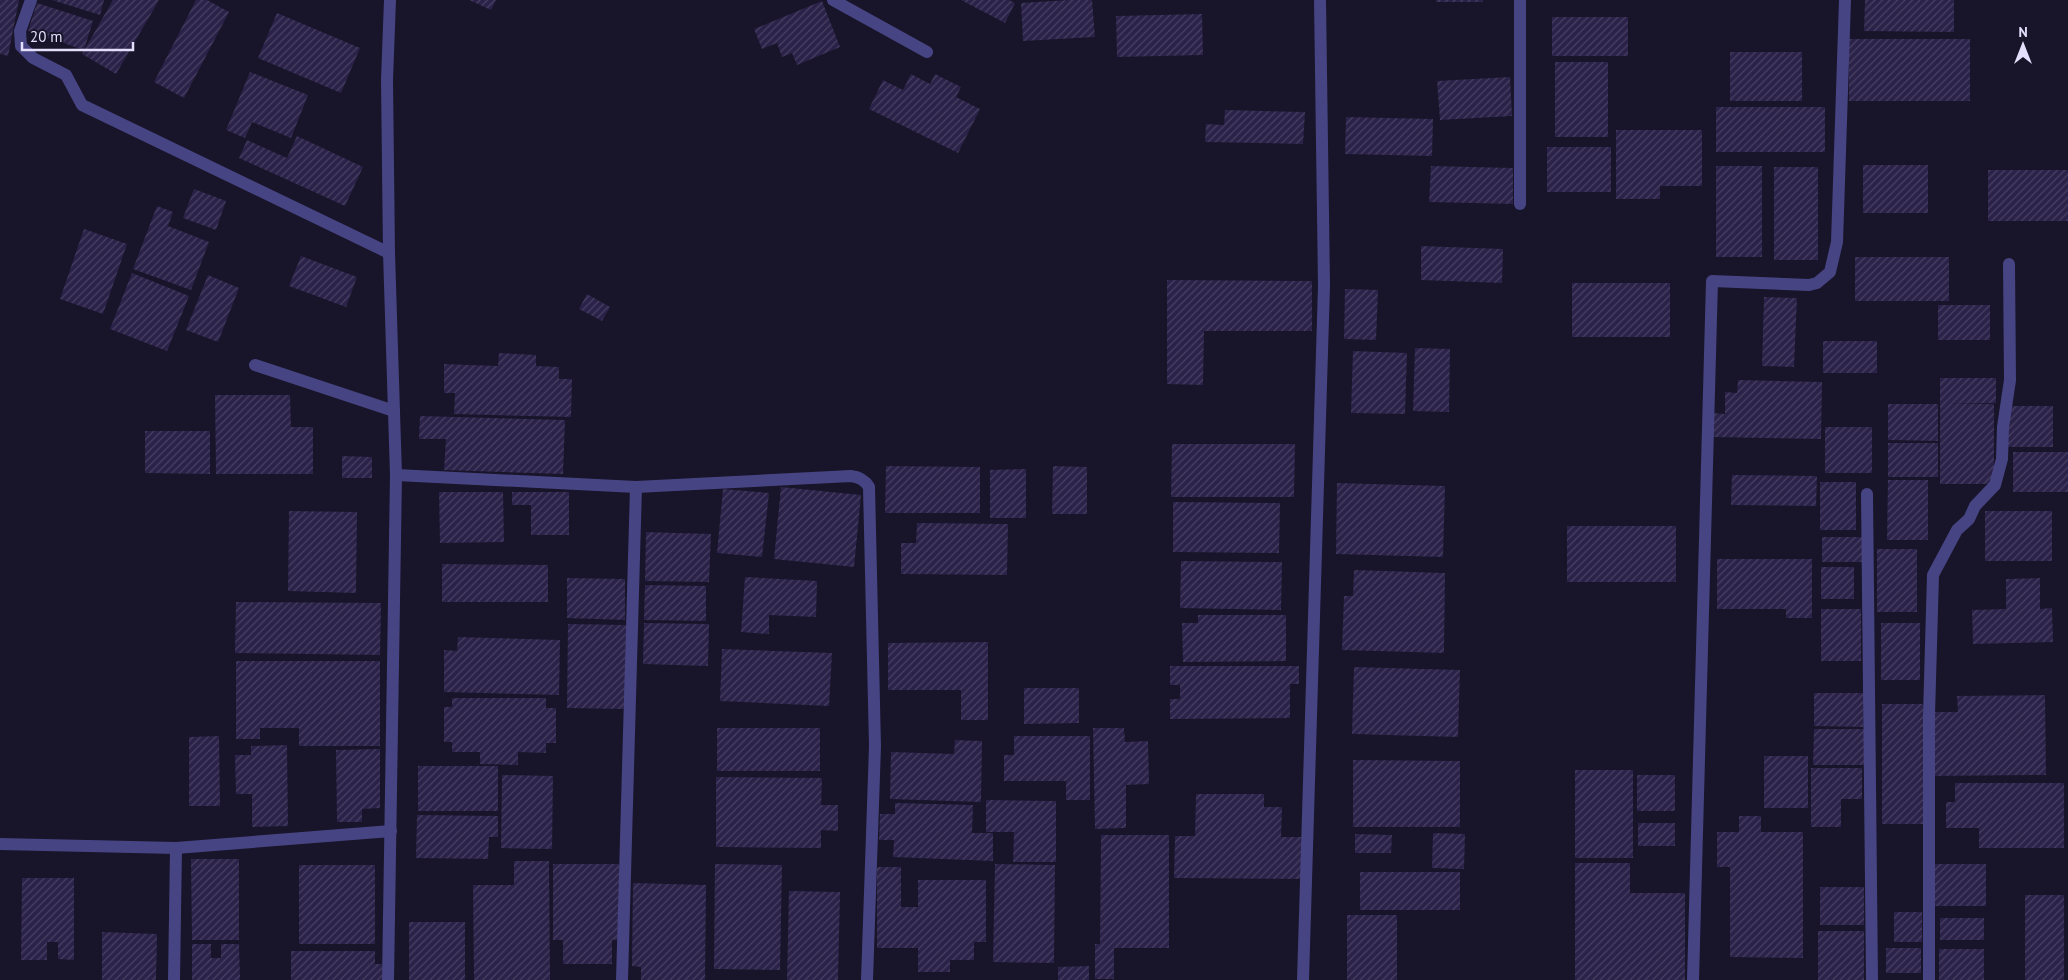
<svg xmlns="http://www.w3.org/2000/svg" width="2068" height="980" viewBox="0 0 2068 980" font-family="'PT Sans',sans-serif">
  <defs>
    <pattern id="building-hatch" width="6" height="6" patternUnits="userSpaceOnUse" patternTransform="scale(1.25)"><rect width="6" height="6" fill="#2a2248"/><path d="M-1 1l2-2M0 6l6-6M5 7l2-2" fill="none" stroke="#494263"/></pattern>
  </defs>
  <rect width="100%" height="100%" fill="#181429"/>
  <!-- building -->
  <g fill="url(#building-hatch)">
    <polygon points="0,0 19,0 8,56 0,54"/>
    <polygon points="52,0 104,0 100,15"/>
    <polygon points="113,0 159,0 116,74 82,54"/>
    <polygon points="196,0 207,0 229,12 184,98 154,82"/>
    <polygon points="469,0 496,0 491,10"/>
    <polygon points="961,0 1009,0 1015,3 1005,23"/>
    <polygon points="1070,0 1092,0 1095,37 1023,41 1021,3"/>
    <rect x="1436" y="0" width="47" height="2"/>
    <polygon points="1865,0 1954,0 1954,32 1864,31"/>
    <polygon points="822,1 840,47 797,65 792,53 782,57 777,43 762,49 754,29"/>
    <polygon points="37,3 93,21 84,50 28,31"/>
    <polygon points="277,13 360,48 341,93 258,58"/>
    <polygon points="1202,14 1203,55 1117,57 1116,16"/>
    <rect x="1552" y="17" width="76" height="39"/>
    <rect x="1849" y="39" width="121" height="62"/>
    <rect x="1730" y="52" width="72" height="49"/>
    <rect x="1555" y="62" width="53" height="75"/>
    <polygon points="250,72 308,95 291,138 252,122 245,138 226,130"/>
    <polygon points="911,74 930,84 935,74 961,87 956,97 980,109 958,153 869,109 883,80 903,90"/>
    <polygon points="1510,77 1512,116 1440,120 1437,81"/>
    <rect x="1716" y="107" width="109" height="45"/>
    <polygon points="1225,110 1305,112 1303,144 1205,142 1206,124 1224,125"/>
    <polygon points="1346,117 1433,119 1432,156 1345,154"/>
    <polygon points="1616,130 1702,130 1702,186 1660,186 1660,199 1616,199"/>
    <polygon points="297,136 363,167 345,206 239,158 247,140 287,158"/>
    <rect x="1547" y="147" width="64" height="45"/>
    <rect x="1863" y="165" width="65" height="48"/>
    <polygon points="1431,166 1513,168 1513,204 1429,202"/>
    <rect x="1716" y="166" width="46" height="91"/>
    <rect x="1774" y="167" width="44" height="93"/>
    <rect x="1988" y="170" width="80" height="51"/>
    <polygon points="194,189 226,201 216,230 183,218"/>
    <polygon points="157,206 173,212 168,226 209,242 191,290 133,269"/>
    <polygon points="84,229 127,244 103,314 60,299"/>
    <polygon points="1421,246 1503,249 1502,283 1421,280"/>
    <polygon points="301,256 357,277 346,307 289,286"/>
    <rect x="1855" y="257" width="94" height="44"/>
    <polygon points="132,273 189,296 167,351 110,329"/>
    <polygon points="208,275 239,288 218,342 186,330"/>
    <polygon points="1167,280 1312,281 1312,331 1204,331 1203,385 1167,384"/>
    <rect x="1572" y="283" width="98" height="54"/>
    <polygon points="1345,289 1378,290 1376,340 1344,339"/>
    <polygon points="587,294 610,307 602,321 579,309"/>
    <polygon points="1764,297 1797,298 1794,367 1762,366"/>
    <rect x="1938" y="305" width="52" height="35"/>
    <rect x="1823" y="341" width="54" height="32"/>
    <polygon points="1415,348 1450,349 1449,412 1413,411"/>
    <polygon points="1353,351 1407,353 1405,414 1351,413"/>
    <polygon points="499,353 536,355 536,366 559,367 559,379 572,379 571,417 454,414 455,393 444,393 444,364 498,366"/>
    <polygon points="1940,378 1996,378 1996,403 1947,403 1994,404 1994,484 1940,484"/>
    <polygon points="1738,380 1822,382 1821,439 1713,437 1713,413 1725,414 1725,392 1737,393"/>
    <polygon points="215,395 290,395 291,427 313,427 313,474 216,474"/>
    <polygon points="1888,404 1938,404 1938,441 1888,440"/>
    <rect x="2008" y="406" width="45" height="41"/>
    <polygon points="420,416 565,420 563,474 444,470 446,439 419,439"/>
    <rect x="1825" y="427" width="47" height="46"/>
    <polygon points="145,431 210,431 210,474 145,473"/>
    <rect x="1888" y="443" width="50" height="34"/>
    <polygon points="1172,444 1295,444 1294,497 1171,497"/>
    <rect x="2013" y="452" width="55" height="40"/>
    <polygon points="342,456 372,457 372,478 342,478"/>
    <polygon points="886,466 980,467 980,513 885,513"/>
    <polygon points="1053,466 1087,467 1087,514 1052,514"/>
    <polygon points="1026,469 1026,518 990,518 990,470"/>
    <polygon points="1732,475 1817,476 1816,506 1731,505"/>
    <polygon points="1888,480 1928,480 1928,540 1887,540"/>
    <rect x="1820" y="482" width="36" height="48"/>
    <polygon points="1337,483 1445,486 1443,557 1336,554"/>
    <polygon points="781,487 861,495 854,567 774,559"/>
    <polygon points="723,489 769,493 762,557 717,553"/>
    <polygon points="439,492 503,492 504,542 440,543"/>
    <polygon points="512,492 569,492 569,535 531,535 531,505 512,505"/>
    <polygon points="1173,502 1280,503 1279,553 1173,552"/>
    <polygon points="289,511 357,512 356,593 288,591"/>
    <rect x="1985" y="511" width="67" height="50"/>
    <polygon points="917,523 1008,524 1007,575 901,574 901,543 916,543"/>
    <rect x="1567" y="526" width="109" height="56"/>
    <polygon points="646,532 711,534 709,582 645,581"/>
    <rect x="1822" y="537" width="41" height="25"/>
    <rect x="1877" y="549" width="40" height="63"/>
    <polygon points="1717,559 1812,559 1812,618 1786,618 1786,609 1717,609"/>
    <polygon points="1181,561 1282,562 1281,610 1180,608"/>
    <polygon points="442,564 548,565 548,602 442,602"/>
    <rect x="1821" y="567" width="33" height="32"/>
    <polygon points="1354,570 1445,573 1444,653 1342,650 1344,596 1353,596"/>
    <polygon points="745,577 817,581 816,617 769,615 769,634 741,632"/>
    <polygon points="567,578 625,579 625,620 567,618"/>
    <polygon points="2040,578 2040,609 2052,608 2053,642 1973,644 1972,610 2006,609 2006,579"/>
    <polygon points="645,585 706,586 706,621 644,620"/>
    <polygon points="236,602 381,603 380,655 235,653"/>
    <rect x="1821" y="609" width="40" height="52"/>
    <polygon points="1198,615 1286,615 1286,661 1183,662 1182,623 1198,623"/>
    <polygon points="644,623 709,624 708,666 643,664"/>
    <rect x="1881" y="623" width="39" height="57"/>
    <polygon points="568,624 626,625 625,709 567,708"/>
    <polygon points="458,637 560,640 559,695 444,692 444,650 457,651"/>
    <polygon points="988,642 988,720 961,720 961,690 888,690 888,643"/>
    <polygon points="722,649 832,653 829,706 720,701"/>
    <polygon points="236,661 380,661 380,746 299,746 299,728 260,728 260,739 236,739"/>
    <polygon points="1170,666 1299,666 1299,684 1290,684 1290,718 1170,719 1170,699 1180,699 1180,685 1170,685"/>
    <polygon points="1354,667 1460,670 1458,737 1352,734"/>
    <polygon points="1024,688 1079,688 1079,723 1024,724"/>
    <polygon points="1814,693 1864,693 1863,727 1814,726"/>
    <polygon points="2045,695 2046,775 1932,776 1931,712 1958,712 1957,696"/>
    <polygon points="452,698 546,698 546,708 556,708 556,743 546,743 546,753 518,752 518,765 480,764 480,752 452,752 452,742 444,742 444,707 452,707"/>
    <rect x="1882" y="704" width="41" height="120"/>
    <rect x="717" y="728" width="103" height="43"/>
    <polygon points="1093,728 1124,728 1125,742 1148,741 1149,784 1126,785 1126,828 1095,829"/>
    <polygon points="1814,729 1864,729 1864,765 1813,765"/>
    <polygon points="219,736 220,806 189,806 189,737"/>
    <polygon points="1014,736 1090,736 1090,800 1066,800 1066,781 1004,781 1004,755 1014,755"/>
    <polygon points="955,740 982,741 981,802 890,799 891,752 954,754"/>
    <polygon points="287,745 288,826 252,827 252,794 236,794 235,755 251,755 251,746"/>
    <polygon points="380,749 380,808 362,809 362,822 337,822 336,750"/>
    <rect x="1764" y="756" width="44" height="52"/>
    <polygon points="1353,760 1460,761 1460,827 1353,827"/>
    <rect x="418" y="766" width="80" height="45"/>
    <polygon points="1811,768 1862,768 1862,799 1841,799 1841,827 1811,827"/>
    <rect x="1575" y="770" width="58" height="88"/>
    <polygon points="502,775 553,776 552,849 501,848"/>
    <rect x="1637" y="775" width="38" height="36"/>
    <polygon points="716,777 822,778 821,805 838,805 838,831 821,830 821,848 716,847"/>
    <polygon points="1955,783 2064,783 2064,848 1979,848 1979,828 1946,828 1946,802 1955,802"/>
    <polygon points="1196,794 1264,794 1264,807 1282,807 1281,837 1303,837 1303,879 1174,878 1175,836 1195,836"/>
    <polygon points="986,800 1056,801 1056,862 1013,862 1014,832 986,832"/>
    <polygon points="895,803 973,805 972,833 993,833 993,861 893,857 894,840 879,840 880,814 895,814"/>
    <polygon points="417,815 498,816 498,837 489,837 488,859 416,858"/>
    <polygon points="1739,816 1761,816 1761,832 1803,832 1803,958 1730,957 1730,867 1717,867 1717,832 1739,832"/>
    <rect x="1638" y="823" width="37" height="23"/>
    <polygon points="1433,833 1465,834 1464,869 1432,868"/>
    <polygon points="1355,834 1392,835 1391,853 1355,853"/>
    <polygon points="1101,835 1169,835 1169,948 1114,948 1114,979 1095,979 1095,944 1100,944"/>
    <polygon points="191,859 239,859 239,940 192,940"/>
    <polygon points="514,861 549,861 550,980 474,980 473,885 514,885"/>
    <polygon points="1575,863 1630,863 1630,893 1685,893 1685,980 1575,980"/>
    <polygon points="553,864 619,864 619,940 612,940 612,964 563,964 563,940 553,940"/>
    <polygon points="715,864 782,865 780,970 714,969"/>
    <polygon points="995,864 1055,865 1054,963 993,962"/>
    <rect x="1934" y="864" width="52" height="42"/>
    <rect x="299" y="865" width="76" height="79"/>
    <polygon points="877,867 901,867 901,907 918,907 918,880 986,880 986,942 974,942 974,960 950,960 950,972 918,972 918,948 877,948"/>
    <rect x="1360" y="872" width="100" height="38"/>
    <polygon points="22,878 74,878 74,960 58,959 58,942 47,942 47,960 21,960"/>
    <polygon points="633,883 706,885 705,980 641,980 641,967 632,966"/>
    <rect x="1820" y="887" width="44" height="38"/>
    <polygon points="789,891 840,892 838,980 787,980"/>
    <rect x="2025" y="895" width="39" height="85"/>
    <rect x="1894" y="912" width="28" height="30"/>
    <rect x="1347" y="915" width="50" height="65"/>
    <rect x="1940" y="918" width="44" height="22"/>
    <rect x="409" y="922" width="56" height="58"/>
    <rect x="1818" y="931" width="46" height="49"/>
    <polygon points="102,932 157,934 156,980 102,980"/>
    <polygon points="192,944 211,944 211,958 221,958 221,944 239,944 240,980 192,980"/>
    <rect x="1886" y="948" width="35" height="25"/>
    <rect x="1939" y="949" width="45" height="31"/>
    <polygon points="291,951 375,951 375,964 382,964 382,980 291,980"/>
    <polygon points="1089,966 1089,980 1058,980 1058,967"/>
  </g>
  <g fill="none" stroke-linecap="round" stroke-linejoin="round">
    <!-- minor -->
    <g stroke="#474483" stroke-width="12">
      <polyline points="31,0 20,31 21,46 33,58 66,75 82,105 389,253"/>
      <polyline points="833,0 927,52"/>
      <polyline points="1520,0 1520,204"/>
      <polyline points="255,365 394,411"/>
      <path d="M396,475L636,487L851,476C859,477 865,480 869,487L875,746L867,980"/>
      <polyline points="1867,494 1872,980"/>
      <polyline points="0,844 176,848 391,831"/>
      <polyline points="174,980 176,848"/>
      <polyline points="388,980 396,475 389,253 387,80 390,0"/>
      <polyline points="622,980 636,487"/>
      <polyline points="1303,980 1324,286 1320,0"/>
      <polyline points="1693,980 1712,281 1809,285 1817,283 1830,272 1837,242 1845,0"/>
      <polyline points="1929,980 1929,715 1933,575 1957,530 1969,519 1975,506 1995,485 2002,459 2003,427 2010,380 2009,264"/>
    </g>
  </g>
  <!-- north arrow -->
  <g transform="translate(2023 45)" stroke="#181429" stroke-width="4" paint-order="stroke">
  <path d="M0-4L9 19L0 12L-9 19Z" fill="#e3dffc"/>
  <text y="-8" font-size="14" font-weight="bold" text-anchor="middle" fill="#e3dffc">N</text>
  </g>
  <!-- scale -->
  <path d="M22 42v8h111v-8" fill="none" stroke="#e3dffc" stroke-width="2.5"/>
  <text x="30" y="42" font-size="15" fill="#e3dffc" stroke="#181429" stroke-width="4" paint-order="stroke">20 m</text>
</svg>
